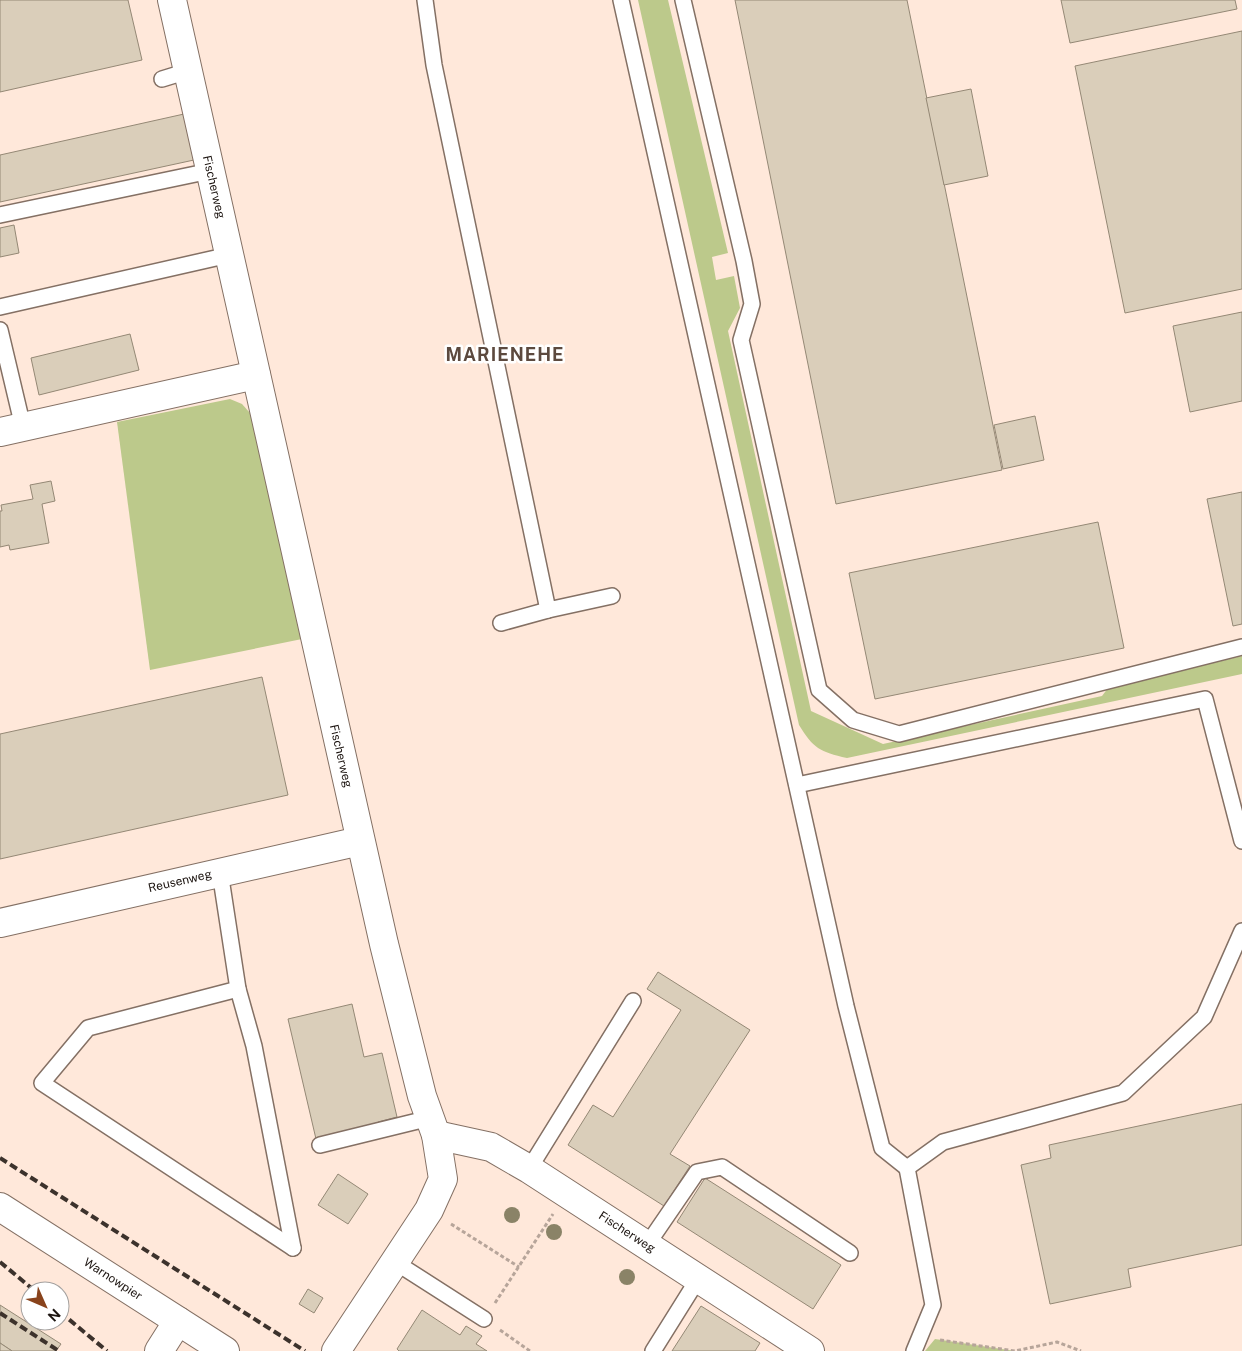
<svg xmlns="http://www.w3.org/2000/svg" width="1242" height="1351" viewBox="0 0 1242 1351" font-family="'Public Sans',sans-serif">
  <rect width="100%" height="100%" fill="#ffe8da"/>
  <!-- green -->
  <g fill="#bcc98b">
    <path d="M638,0H668L728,253L712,257L716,280L734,276L740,308L728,331L811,711L883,744L1102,696L1108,688L1242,656V674L847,758C820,752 813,748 799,725Z"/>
    <polygon points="230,399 242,404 258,422 307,638 150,670 117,422"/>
    <polygon points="935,1339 1015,1351 925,1351"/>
  </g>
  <!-- building -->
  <g fill="#daceba" stroke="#948875">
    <polygon points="0,0 128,0 142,60 0,92"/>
    <polygon points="735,0 907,0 1002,470 836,504"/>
    <polygon points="1061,0 1235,0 1237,9 1070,43"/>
    <polygon points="1242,31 1242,289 1125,313 1075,66"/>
    <polygon points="971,89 988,176 944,185 926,98"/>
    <polygon points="184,114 194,160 0,202 0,155"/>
    <polygon points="14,225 19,253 0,257 0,228"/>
    <polygon points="1242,312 1242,401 1190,412 1173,326"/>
    <polygon points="130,334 139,370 39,395 31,358"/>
    <polygon points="1035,416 1044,460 1003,469 994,425"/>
    <polygon points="51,481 55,501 42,504 49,543 10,550 9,545 0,547 0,511 2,511 1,505 33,499 30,485"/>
    <polygon points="1242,492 1242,624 1233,626 1207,499"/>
    <polygon points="1098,522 1124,648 875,699 849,573"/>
    <polygon points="262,677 288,795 0,859 0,734"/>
    <polygon points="658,972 750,1030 670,1154 690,1166 664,1206 568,1145 593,1105 613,1117 681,1010 647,989"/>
    <polygon points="352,1004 364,1057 382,1053 397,1117 378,1122 379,1124 316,1139 288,1019"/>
    <polygon points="1242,1104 1242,1245 1128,1269 1131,1287 1050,1304 1021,1165 1051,1158 1049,1145"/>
    <polygon points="338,1174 368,1194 348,1224 318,1205"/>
    <polygon points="705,1178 841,1265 813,1309 677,1222"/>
    <polygon points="308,1289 323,1298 314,1313 299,1304"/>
    <polygon points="0,1305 61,1344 56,1351 12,1351 0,1343"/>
    <polygon points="701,1306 760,1343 755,1351 672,1351"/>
    <polygon points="422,1310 460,1335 466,1326 482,1336 476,1344 487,1351 399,1351 397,1349"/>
    <polygon points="0,1343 12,1351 0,1351"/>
  </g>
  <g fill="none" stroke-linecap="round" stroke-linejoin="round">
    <!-- service casing -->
    <g stroke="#847064" stroke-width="18">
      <g id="service">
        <polyline points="425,0 434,65 548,610 612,596"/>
        <polyline points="621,0 846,1006 882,1148 907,1168"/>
        <polyline points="683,0 744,261 752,304 741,340 819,690 853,720 899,734 1242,647"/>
        <polyline points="162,79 188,71"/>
        <polyline points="0,215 210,171"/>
        <polyline points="0,307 229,255"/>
        <polyline points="0,330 23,427"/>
        <polyline points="501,623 548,610"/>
        <polyline points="797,785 1205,699 1242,841"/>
        <polyline points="220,872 238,989 88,1028 42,1083 293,1248"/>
        <polyline points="238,989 254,1046 293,1248"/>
        <polyline points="320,1145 430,1118"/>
        <polyline points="529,1169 633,1001"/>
        <polyline points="647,1245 697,1172 722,1167 850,1253"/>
        <polyline points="395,1262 484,1319"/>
        <polyline points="653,1351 698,1279"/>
        <polyline points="914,1351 933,1305 907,1168 943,1142 1123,1093 1204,1017 1242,931"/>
      </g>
    </g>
    <!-- minor casing -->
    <g stroke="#847064" stroke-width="30">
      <g id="minor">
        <polyline points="172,0 384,944 422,1096 436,1135 443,1179 429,1210 336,1351"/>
        <polyline points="0,432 256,375"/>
        <polyline points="0,923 360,841"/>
        <polyline points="436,1135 491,1147 529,1169 810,1351"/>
        <polyline points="0,1207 225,1351"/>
        <polyline points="159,1351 178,1321"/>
      </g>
    </g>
    <!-- path -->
    <g stroke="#b7a59a" stroke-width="3" stroke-dasharray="4 2.5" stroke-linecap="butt">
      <polyline points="451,1224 519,1267"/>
      <polyline points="495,1303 553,1214"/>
      <polyline points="500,1330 530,1351"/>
      <polyline points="940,1340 1015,1351 1057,1342 1081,1351"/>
    </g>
    <!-- service -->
    <use href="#service" stroke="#fff" stroke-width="15"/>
    <!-- minor -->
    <use href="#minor" stroke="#fff" stroke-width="28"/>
    <!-- rail -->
    <g stroke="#3c322c" stroke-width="4" stroke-dasharray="8 4" stroke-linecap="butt">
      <polyline points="0,1158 305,1351"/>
      <polyline points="0,1262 35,1291"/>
      <polyline points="60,1312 107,1351"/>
      <polyline points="0,1313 59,1351"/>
    </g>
  </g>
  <!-- trees -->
  <g fill="#8a8367">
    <circle cx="512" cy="1215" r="8"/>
    <circle cx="554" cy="1232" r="8"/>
    <circle cx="627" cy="1277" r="8"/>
  </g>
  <g text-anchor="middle" stroke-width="5" stroke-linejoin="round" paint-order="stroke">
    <!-- street labels -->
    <g font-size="12" fill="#1c1410" stroke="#fff">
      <text transform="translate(214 187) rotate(77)" y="4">Fischerweg</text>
      <text transform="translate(341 756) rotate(77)" y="4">Fischerweg</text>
      <text transform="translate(180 881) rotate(-13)" y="4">Reusenweg</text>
      <text transform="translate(627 1232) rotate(33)" y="4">Fischerweg</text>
      <text transform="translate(113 1279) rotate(33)" y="4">Warnowpier</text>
    </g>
    <!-- district labels -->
    <g font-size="18" font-weight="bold" letter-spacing="1" fill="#5c493e" stroke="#fff">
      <text x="505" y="361">MARIENEHE</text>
    </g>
  </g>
  <!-- north arrow -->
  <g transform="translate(45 1306) rotate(135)"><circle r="24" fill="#ffffff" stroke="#a4a19f"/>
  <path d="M0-4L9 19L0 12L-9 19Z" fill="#89431c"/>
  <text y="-8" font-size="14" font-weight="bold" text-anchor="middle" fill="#1c1410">N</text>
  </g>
</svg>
